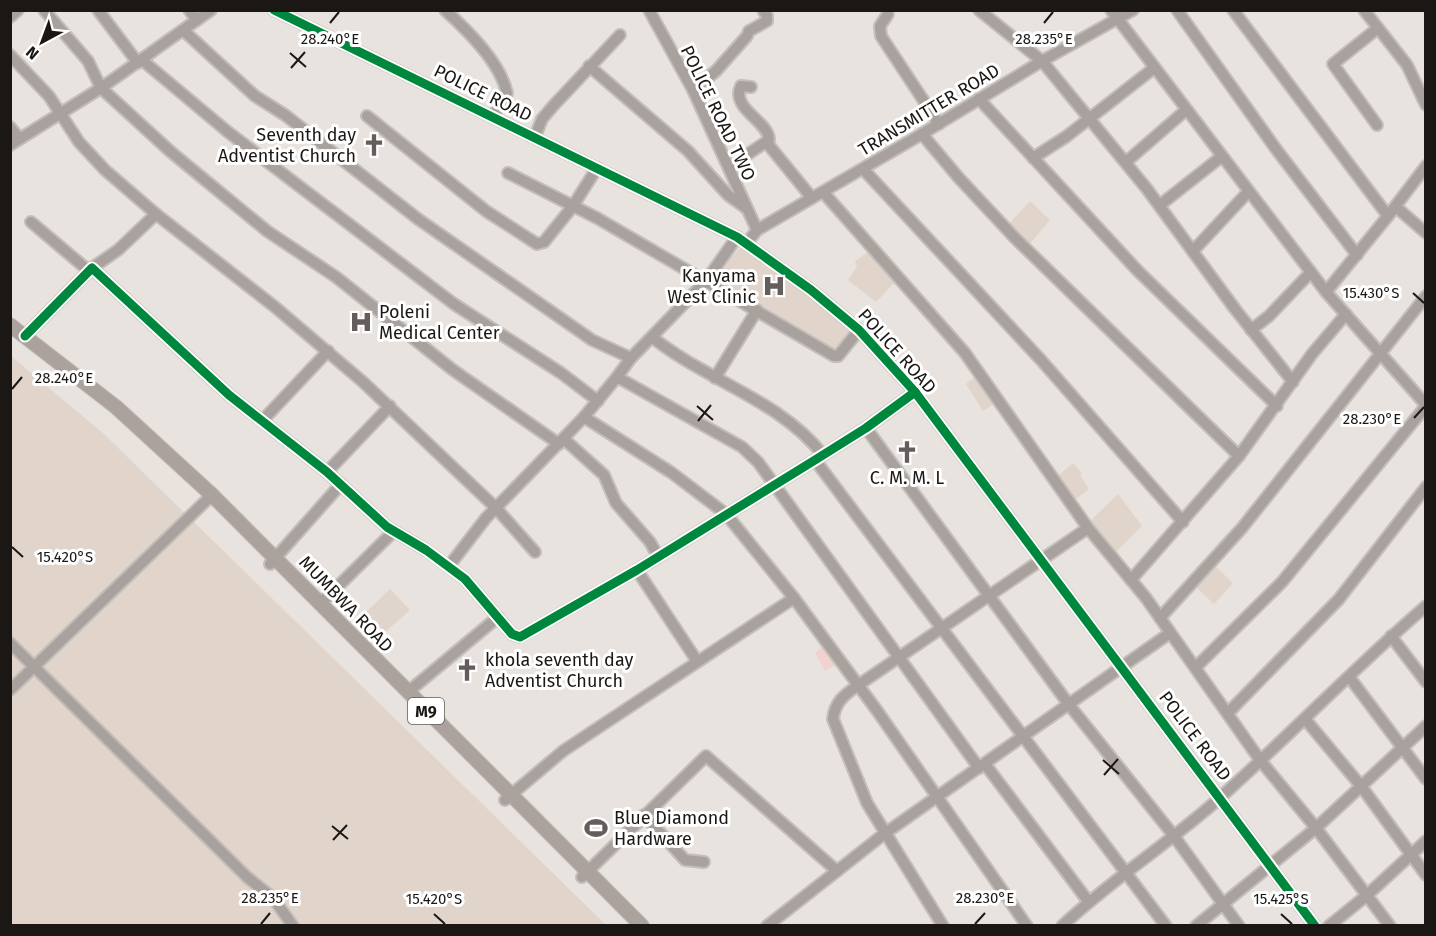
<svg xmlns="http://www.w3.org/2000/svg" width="1436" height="936" viewBox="0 0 1436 936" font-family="'Fira Sans',sans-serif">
  <rect width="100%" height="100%" fill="#e8e3de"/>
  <!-- built -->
  <g fill="#e1d5cb">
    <polygon points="1030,201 1050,220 1028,246 1007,226"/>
    <polygon points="742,246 761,257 854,334 838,354 716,282 723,265"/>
    <polygon points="872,250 897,280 876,302 848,280 857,267 855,261"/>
    <polygon points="10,355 104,434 606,925 11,925"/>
    <polygon points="978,374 996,403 983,411 966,384"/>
    <polygon points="1073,463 1082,473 1080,475 1089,489 1072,502 1054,479"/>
    <polygon points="1118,494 1142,526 1114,554 1089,522"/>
    <polygon points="1213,564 1233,583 1214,604 1194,585"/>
    <polygon points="390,589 410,610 385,632 366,612"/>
  </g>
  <!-- green -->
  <polygon fill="#f2d2cf" points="822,647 836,665 825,671 815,653"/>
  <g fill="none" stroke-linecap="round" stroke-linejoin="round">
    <!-- minor casing -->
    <g stroke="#c2beba" stroke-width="14">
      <g id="minor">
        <polyline points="44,10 88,61 101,88 171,152 267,231 336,277 453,370 559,444"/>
        <polyline points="98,10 138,63"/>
        <polyline points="189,10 197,20"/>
        <polyline points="274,10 737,237 811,290 859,330 915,392 1315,926"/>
        <path d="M445,10C468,31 500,62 507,93L493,116"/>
        <polyline points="649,10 693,90 757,230"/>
        <polyline points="979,10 1042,61 1147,189 1235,309 1293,382"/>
        <polyline points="1111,10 1326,292 1426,405"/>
        <polyline points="1177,10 1276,149 1357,255"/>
        <polyline points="1233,10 1388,216"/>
        <polyline points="1364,10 1407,65 1426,105"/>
        <polyline points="888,14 880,26 881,36 939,124"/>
        <polyline points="10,17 18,10"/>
        <polyline points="184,31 255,96 285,115 418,219 592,340 631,358"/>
        <polyline points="10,55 49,96 79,142 105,170 156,214 275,307 363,382 496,508 535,552"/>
        <polyline points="142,60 228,132 454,304 561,373 598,401"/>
        <polyline points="589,66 688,151 728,195 746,208"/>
        <polyline points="693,90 716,71 747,36 749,31 767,21 767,16 763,10"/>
        <polyline points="979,99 1137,270 1277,406"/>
        <polyline points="367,116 486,211 537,244 544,242 573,206 597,168"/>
        <polyline points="1377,125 1333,64 1378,28"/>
        <polyline points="10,127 19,138"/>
        <polyline points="922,134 958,177 1015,238 1239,456"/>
        <polyline points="535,137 542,119 554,105 620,35"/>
        <polyline points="767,143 812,198"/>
        <polyline points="10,145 101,88 211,10"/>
        <polyline points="1033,158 1067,136 1154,68"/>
        <polyline points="1126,162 1186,110"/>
        <path d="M730,166L769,140C769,121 730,109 741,86L751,87"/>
        <polyline points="863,169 1041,360 1183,522"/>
        <polyline points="508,173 597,218 834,356 838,356 859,330"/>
        <polyline points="823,192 965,353 1088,528 1146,598 1260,760 1316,828 1390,926"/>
        <polyline points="1160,205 1221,157"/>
        <polyline points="1396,207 1426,233"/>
        <polyline points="31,222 89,271"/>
        <polyline points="737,237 706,281 631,358 617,377 742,447 758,462 979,768"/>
        <polyline points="747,243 757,230 922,134 1042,61 1133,10"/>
        <polyline points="1193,251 1248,192"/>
        <polyline points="92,268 118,250 156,214"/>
        <polyline points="1326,292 1388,216 1426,166"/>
        <polyline points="1251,330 1269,316 1311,272"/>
        <polyline points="25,336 92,268 229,395 327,472 387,527 426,550 465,579 512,634 520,637 637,570 815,460 866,428 915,392"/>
        <path d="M652,337C705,380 780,400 823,455"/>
        <polyline points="617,377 584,417 672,473 726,514 794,598 878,712 1027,926"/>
        <polyline points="715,378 757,310"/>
        <polyline points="262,421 328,351"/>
        <polyline points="866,428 1070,706 1174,836 1239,926"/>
        <polyline points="564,439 604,475 616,503 650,542 658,556"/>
        <polyline points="815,460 1166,926"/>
        <polyline points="327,472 390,406"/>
        <polyline points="270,564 341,484"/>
        <polyline points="449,566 486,518 584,417"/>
        <polyline points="637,570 697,661"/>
        <polyline points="1131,580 1239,456 1312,354 1346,314"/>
        <polyline points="320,604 393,532"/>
        <polyline points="1160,618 1242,528 1426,296"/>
        <polyline points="1391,636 1426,682"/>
        <polyline points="10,643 247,877 273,898 293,926"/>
        <polyline points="1196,667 1282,582 1426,406"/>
        <polyline points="1350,678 1426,779"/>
        <polyline points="10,690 212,495"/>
        <polyline points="408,692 498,617"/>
        <polyline points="1228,713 1339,599 1426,487"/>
        <polyline points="1305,719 1361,786 1426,875"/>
        <polyline points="985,764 1088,901"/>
        <polyline points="505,800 563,751 794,598"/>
        <polyline points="644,815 685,860 704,862"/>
        <polyline points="582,877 706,756 837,871"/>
        <polyline points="767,926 884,834 1170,633"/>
        <path d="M943,926L867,803L833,719C835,702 844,695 857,686L1088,528"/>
        <path d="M1062,926C1112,879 1171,842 1222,796C1291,734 1355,667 1426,606"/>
        <polyline points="1196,926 1316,828 1426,726"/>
        <polyline points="1329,926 1366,896 1426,841"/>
      </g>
    </g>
    <!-- major casing -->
    <g stroke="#c2beba" stroke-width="16">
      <polyline id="major" points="10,325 116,407 212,495 642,926"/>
    </g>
    <!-- minor -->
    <use href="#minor" stroke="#a9a19d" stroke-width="10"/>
    <!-- major -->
    <use href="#major" stroke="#aca29d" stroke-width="14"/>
    <!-- cycleway casing -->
    <g stroke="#fff" stroke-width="13">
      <g id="cycleway">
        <polyline points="274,10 737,237 811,290 859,330 915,392 1315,926"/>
        <polyline points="25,336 92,268 229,395 327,472 387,527 426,550 465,579 512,634 520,637 637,570 815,460 866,428 915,392"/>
      </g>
    </g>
    <!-- cycleway -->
    <use href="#cycleway" stroke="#00873e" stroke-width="9"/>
  </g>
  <!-- ticks -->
  <path fill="none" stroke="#1b1714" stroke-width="2" d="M330,23L339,12M1044,23L1053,12M290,53L306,67M291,68L305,52M1413,293L1424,303M12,389L22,377M697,406L713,420M1414,418L1424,407M698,421L711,405M12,547L23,557M1103,760L1119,774M1104,775L1118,759M332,826L348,839M333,840L347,825M434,914L445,924M1281,914L1292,924M261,924L270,913M975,924L985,913"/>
  <!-- icons -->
  <defs>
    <g id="church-bare" transform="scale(1.8)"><path d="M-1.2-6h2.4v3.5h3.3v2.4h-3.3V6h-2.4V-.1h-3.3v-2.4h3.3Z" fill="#635e5b" stroke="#fff" stroke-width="2.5" paint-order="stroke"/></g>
    <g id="hospital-bare" transform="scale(1.8)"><path d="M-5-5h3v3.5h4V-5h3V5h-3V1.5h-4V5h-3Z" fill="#635e5b" stroke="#fff" stroke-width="2.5" paint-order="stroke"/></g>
    <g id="stadium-bare" transform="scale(1.8)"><path d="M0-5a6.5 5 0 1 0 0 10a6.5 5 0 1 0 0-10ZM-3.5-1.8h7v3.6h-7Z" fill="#635e5b" stroke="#fff" stroke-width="2.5" paint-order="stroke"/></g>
  </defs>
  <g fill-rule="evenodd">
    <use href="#church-bare" x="374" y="145"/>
    <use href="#hospital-bare" x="774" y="286"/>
    <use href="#hospital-bare" x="361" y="322"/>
    <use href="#church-bare" x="907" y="452"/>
    <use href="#church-bare" x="467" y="670"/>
    <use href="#stadium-bare" x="596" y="828"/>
  </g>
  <g text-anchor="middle" stroke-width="6" stroke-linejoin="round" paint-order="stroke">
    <!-- shield labels -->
    <rect fill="#fff" stroke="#5f5d5a" stroke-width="1.5" x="408" y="698" width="36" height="26" rx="4.5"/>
    <g font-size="16" font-weight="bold" fill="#1b1714">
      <text x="426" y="717">M9</text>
    </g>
    <!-- street labels -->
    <g font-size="18" fill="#1b1714" stroke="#fff">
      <text transform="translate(483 93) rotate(26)" y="6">POLICE ROAD</text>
      <text transform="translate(929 110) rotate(-31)" y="6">TRANSMITTER ROAD</text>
      <text transform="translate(718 113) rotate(64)" y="6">POLICE ROAD TWO</text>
      <text transform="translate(897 351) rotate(48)" y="6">POLICE ROAD</text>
      <text transform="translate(346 604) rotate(46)" y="6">MUMBWA ROAD</text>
      <text transform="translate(1195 736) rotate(53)" y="6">POLICE ROAD</text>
    </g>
    <!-- poi labels -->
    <g font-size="18" fill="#1b1714" stroke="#fff" text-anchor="start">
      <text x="356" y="141" text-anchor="end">Seventh day<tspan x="356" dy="21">Adventist Church</tspan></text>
      <text x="756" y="282" text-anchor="end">Kanyama<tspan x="756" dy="21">West Clinic</tspan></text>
      <text x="379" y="318">Poleni<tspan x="379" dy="21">Medical Center</tspan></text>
      <text x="907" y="484" text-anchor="middle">C. M. M. L</text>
      <text x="485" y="666">khola seventh day<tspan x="485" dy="21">Adventist Church</tspan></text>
      <text x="614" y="824">Blue Diamond<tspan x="614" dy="21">Hardware</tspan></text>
    </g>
  </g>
  <g font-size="15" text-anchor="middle" fill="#1b1714" stroke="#fff" stroke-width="6" stroke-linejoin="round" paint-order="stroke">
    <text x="330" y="44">28.240°E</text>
    <text x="1044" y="44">28.235°E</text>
    <text x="1371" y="298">15.430°S</text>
    <text x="64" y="383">28.240°E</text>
    <text x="1372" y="424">28.230°E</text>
    <text x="65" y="562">15.420°S</text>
    <text x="270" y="903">28.235°E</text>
    <text x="985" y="903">28.230°E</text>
    <text x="434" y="904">15.420°S</text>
    <text x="1281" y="904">15.425°S</text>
  </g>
  <!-- border -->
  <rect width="1436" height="936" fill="none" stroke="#1b1714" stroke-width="24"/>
  <!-- north arrow -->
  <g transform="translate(42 42) rotate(221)" stroke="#ffffff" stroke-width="4.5" paint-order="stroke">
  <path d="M0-4.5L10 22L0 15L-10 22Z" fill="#1b1714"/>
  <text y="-9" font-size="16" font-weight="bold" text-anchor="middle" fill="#1b1714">N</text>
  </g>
</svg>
